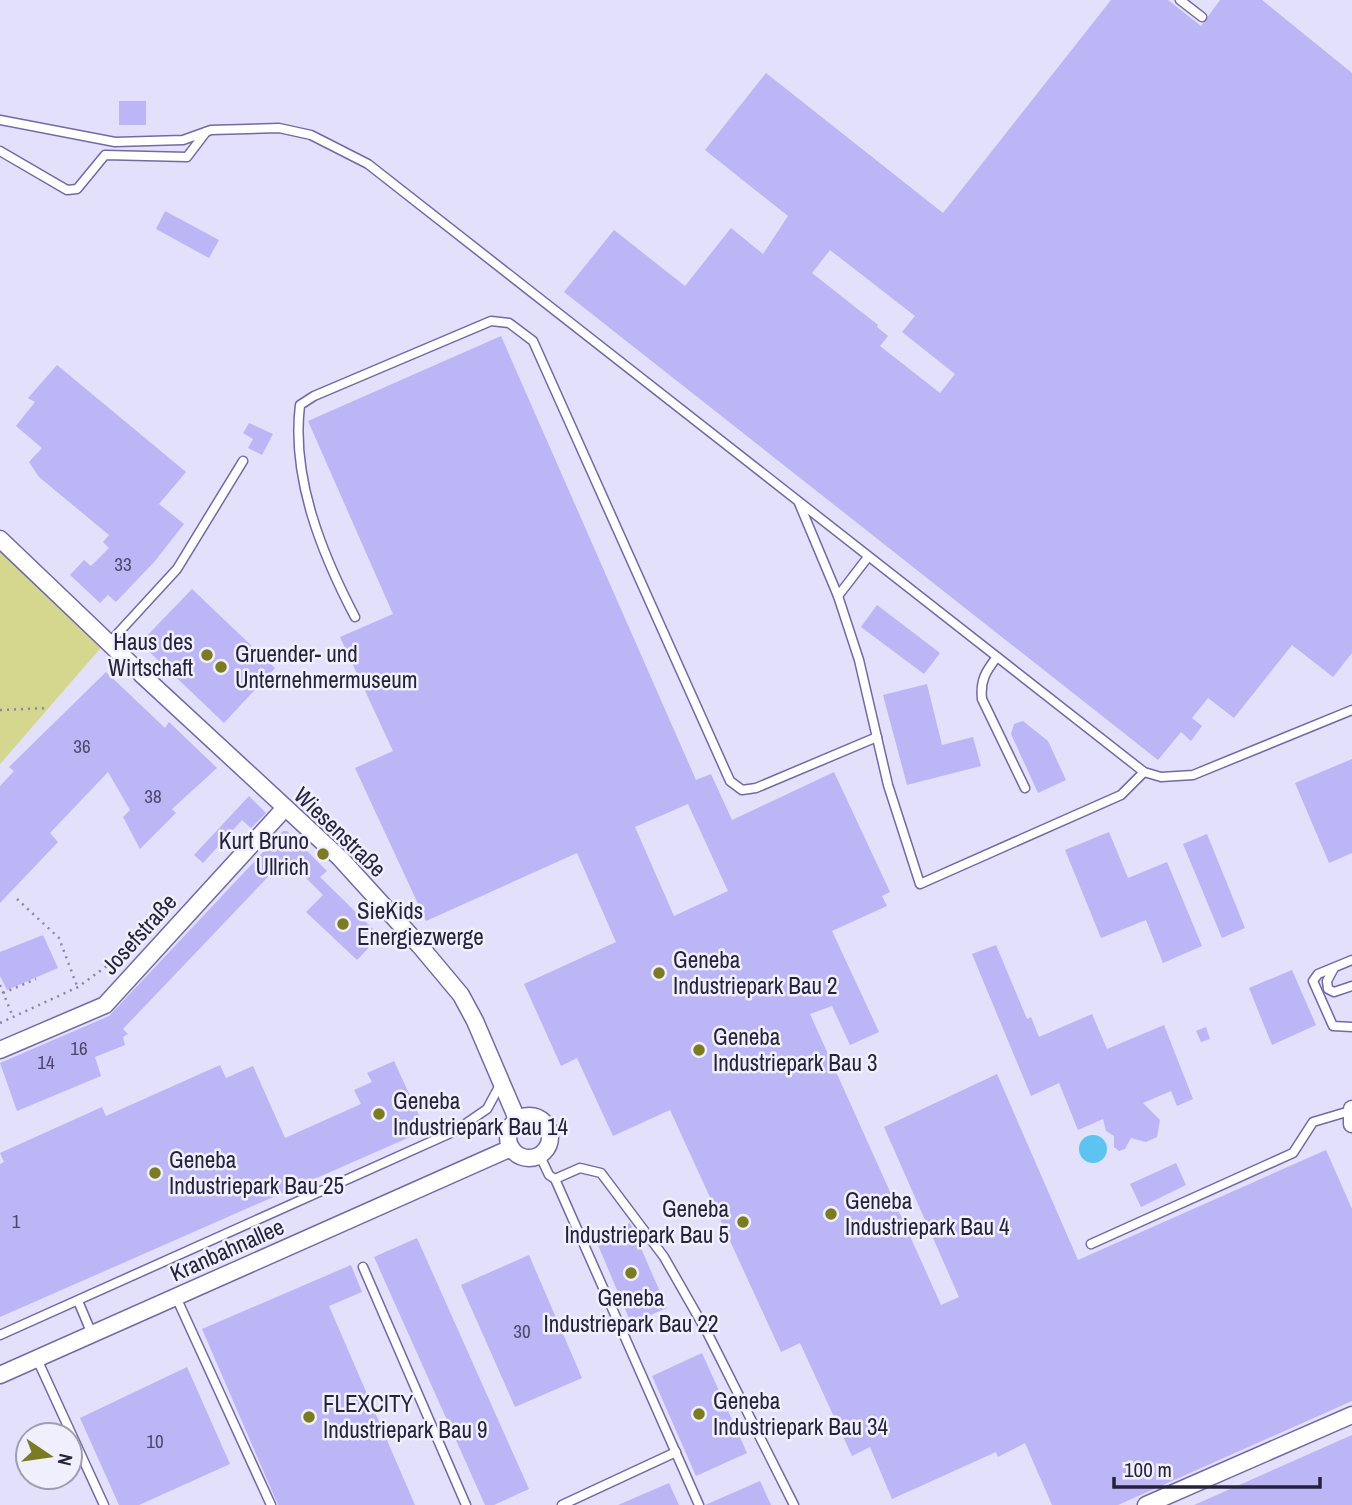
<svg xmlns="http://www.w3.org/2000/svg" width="1352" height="1505" viewBox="0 0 1352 1505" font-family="'Archivo Narrow',sans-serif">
  <rect width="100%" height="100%" fill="#e2e0fb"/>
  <!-- green -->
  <polygon fill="#d5d78e" points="0,547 105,643 0,764"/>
  <!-- water -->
  <circle fill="#5dc4f1" cx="1093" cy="1149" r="14"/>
  <!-- building -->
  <g fill="#bcb5f6" fill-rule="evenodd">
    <path d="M1111,0H1168L1201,26L1220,0H1262L1352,73V653L1333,677L1292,645L1234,718L1208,698L1192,718L1202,726L1191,741L1181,732L1158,760L564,292L614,230L685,286L731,228L763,254L788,216L705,150L766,73L943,213ZM830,250L915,316L902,332L955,374L940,393L880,346L888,336L877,327L878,325L812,273Z"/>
    <rect x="119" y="101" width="27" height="24"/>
    <polygon points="165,211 219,240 209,258 156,229"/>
    <path d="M501,336L696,780L711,774L732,820L834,772L890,892L882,896L887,906L832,931L879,1032L850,1045L832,1006L810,1014L941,1305L959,1297L884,1127L997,1074L1078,1260L1326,1150L1352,1209V1401L1118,1505H1052L1025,1443L998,1457L996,1452L892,1499L870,1447L852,1456L800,1343L781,1352L670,1110L613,1136L577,1058L561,1066L524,984L616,942L577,853L426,921L355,768L393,751L340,637L393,614L308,421ZM688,804L728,891L674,916L635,827Z"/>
    <polygon points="57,365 186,472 159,504 184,524 155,561 116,602 108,595 100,603 70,575 84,560 91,566 109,548 103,542 109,535 39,477 29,462 42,448 16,426 35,402 28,398"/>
    <polygon points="249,423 273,434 262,455 248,448 253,439 243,433"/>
    <polygon points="192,589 275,668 224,723 140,643"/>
    <polygon points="877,605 940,653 924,674 861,627"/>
    <polygon points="106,672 165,728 169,722 217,768 172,809 176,813 140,849 123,817 130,810 108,772 50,833 58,842 0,903 0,786 14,771 9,767"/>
    <polygon points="927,684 942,745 973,737 981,766 907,785 883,695"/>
    <polygon points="1023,721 1048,741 1066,780 1038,793 1011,734 1014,724"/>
    <polygon points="1352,759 1352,853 1329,863 1295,783"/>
    <polygon points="249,796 266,813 251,828 242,820 203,863 194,855"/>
    <polygon points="283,831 287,831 327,871 320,877 380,936 357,960 306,912 323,895 286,858 123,1029 128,1034 123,1037 125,1045 95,1057 101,1076 17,1111 0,1063 109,1016"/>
    <polygon points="1109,832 1128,878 1167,862 1202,946 1163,963 1146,920 1101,938 1065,850"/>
    <polygon points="1207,834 1245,928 1222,938 1183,844"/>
    <polygon points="43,935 58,968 7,990 0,976 0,952"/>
    <polygon points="996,945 1027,1019 1031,1017 1039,1037 1092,1014 1107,1049 1164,1025 1193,1099 1177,1106 1171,1091 1143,1103 1160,1120 1157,1137 1146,1142 1131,1138 1125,1149 1119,1151 1114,1147 1114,1136 1106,1131 1103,1119 1078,1130 1059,1083 1031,1096 972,954"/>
    <polygon points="1292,970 1316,1025 1272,1045 1249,988"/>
    <polygon points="1206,1027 1210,1039 1201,1042 1196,1031"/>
    <polygon points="394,1061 423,1124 408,1131 410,1137 0,1317 0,1164 4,1162 0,1153 102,1107 106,1116 220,1065 226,1078 253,1066 285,1138 361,1104 354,1090 372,1082 367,1073"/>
    <polygon points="1176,1163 1186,1185 1141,1207 1130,1184"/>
    <polygon points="630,1223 667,1308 631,1323 595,1238"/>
    <polygon points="417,1238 529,1489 494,1505 485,1505 374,1257"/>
    <polygon points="529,1255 582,1378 515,1407 461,1285"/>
    <polygon points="351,1265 362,1292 329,1306 415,1505 278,1505 202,1329"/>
    <polygon points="702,1353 747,1453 696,1476 652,1376"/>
    <polygon points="187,1367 230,1464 139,1505 119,1505 80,1418"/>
    <polygon points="1352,1435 1352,1505 1194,1505"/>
    <polygon points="760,1481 771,1505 705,1505"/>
    <polygon points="669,1483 679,1505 618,1505"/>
  </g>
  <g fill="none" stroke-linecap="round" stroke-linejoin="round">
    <!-- lane casing -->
    <g stroke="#7269a5" stroke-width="11">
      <g id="lane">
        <polyline points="1180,0 1202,17"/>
        <polyline points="0,120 115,142 183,140 211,130 279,128 311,135 368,164 1144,772 1161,777 1193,775 1352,710"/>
        <polyline points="0,151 67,190 77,189 105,155 187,157 206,132"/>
        <polyline points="799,503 838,596 859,660 888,785 920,884 1121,795 1144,772"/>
        <polyline points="838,596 868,557"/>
        <path d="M355,617C322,554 291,478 300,405L314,396L491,321L509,323L533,341L730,781L742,790L756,788L877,737"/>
        <polyline points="109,643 177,569 243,461"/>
        <path d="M997,657C986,671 980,680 982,699L1025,788"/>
        <polyline points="1352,960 1318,974 1313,981 1333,1026 1352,1027"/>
        <polyline points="1334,968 1327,981 1328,989 1334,992 1352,986"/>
        <polyline points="540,1156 549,1175 555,1179 699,1505"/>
        <polyline points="555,1179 580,1168 601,1173 664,1257 708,1334 794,1505"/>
        <polyline points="1091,1244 1293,1153 1313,1122 1350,1111"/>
        <polyline points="363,1267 466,1505"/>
        <polyline points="176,1297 271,1505"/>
        <polyline points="78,1301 92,1334"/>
        <polyline points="0,1335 455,1131 487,1109 500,1085"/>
        <polyline points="37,1359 104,1505"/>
        <polyline points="562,1505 676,1452"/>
      </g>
    </g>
    <!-- street casing -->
    <g stroke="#7269a5" stroke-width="19">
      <g id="street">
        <polyline points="0,539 134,667"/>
        <polyline points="141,674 340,858 420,946 461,995 475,1021 517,1119"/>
        <polyline points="0,1050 105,1005 284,809"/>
        <polyline points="1352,1109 1352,1124"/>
        <circle cx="529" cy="1137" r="21"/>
        <polyline points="0,1375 511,1148"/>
        <polyline points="1146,1505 1352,1415"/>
      </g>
    </g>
    <!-- path -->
    <g stroke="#8a87a1" stroke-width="2.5" stroke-dasharray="2 5" stroke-linecap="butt">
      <polyline points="0,710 49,708"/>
      <polyline points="17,899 59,938 77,986"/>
      <polyline points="133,940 156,916"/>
      <polyline points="0,985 13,1017"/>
      <polyline points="3,993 36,979"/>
      <polyline points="0,1023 78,987 111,963"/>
    </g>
    <!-- lane -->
    <use href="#lane" stroke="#fff" stroke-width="8"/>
    <!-- street -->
    <use href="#street" stroke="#fff" stroke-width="16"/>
  </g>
  <!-- markers -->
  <g fill="#7b7b22" stroke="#f0effd" stroke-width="2.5">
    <circle cx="207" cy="655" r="7"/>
    <circle cx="221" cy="667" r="7"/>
    <circle cx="323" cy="854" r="7"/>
    <circle cx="343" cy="924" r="7"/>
    <circle cx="659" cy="973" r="7"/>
    <circle cx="699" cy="1050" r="7"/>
    <circle cx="379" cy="1114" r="7"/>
    <circle cx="155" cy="1173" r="7"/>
    <circle cx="831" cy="1214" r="7"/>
    <circle cx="743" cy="1222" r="7"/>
    <circle cx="631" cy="1273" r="7"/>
    <circle cx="699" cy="1414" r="7"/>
    <circle cx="309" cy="1417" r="7"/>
  </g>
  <g text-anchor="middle" stroke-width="5" stroke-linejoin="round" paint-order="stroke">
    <!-- number labels -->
    <g font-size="19" fill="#4c476a">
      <text x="123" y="571">33</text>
      <text x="82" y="753">36</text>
      <text x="153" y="803">38</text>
      <text x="79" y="1055">16</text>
      <text x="46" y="1069">14</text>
      <text x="16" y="1228">1</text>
      <text x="522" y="1338">30</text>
      <text x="155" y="1448">10</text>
    </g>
    <!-- poi labels -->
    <g font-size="23" fill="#26223b" stroke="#f0effd" text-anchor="start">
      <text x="193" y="650" text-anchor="end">Haus des<tspan x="193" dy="26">Wirtschaft</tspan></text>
      <text x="235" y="662">Gruender- und<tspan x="235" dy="26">Unternehmermuseum</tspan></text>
      <text x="309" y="849" text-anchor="end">Kurt Bruno<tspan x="309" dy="26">Ullrich</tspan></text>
      <text x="357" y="919">SieKids<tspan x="357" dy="26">Energiezwerge</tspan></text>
      <text x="673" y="968">Geneba<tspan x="673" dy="26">Industriepark Bau 2</tspan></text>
      <text x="713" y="1045">Geneba<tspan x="713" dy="26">Industriepark Bau 3</tspan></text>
      <text x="393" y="1109">Geneba<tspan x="393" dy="26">Industriepark Bau 14</tspan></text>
      <text x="169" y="1168">Geneba<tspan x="169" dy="26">Industriepark Bau 25</tspan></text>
      <text x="845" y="1209">Geneba<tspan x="845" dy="26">Industriepark Bau 4</tspan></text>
      <text x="729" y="1217" text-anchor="end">Geneba<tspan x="729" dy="26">Industriepark Bau 5</tspan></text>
      <text x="631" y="1306" text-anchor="middle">Geneba<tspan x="631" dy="26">Industriepark Bau 22</tspan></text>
      <text x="713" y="1409">Geneba<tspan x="713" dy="26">Industriepark Bau 34</tspan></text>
      <text x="323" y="1412">FLEXCITY<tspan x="323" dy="26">Industriepark Bau 9</tspan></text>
    </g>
    <!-- street labels -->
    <g font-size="23" fill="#26223b" stroke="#f0effd">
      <text transform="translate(340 832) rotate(44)" y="8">Wiesenstraße</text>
      <text transform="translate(139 934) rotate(-48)" y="8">Josefstraße</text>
      <text transform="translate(227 1250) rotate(-24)" y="8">Kranbahnallee</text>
    </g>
  </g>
  <!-- north arrow -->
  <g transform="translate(49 1456) rotate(103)"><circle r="33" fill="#f0effd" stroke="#9f9daf" stroke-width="2"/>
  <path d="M0-5L12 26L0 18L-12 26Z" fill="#7b7b22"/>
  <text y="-10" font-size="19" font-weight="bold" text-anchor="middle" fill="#26223b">N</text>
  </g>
  <!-- scale -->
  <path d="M1114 1477v10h206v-10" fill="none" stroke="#26223b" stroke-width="3.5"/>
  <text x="1124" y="1477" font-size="21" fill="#26223b" stroke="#f0effd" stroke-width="5" paint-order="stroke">100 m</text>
</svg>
